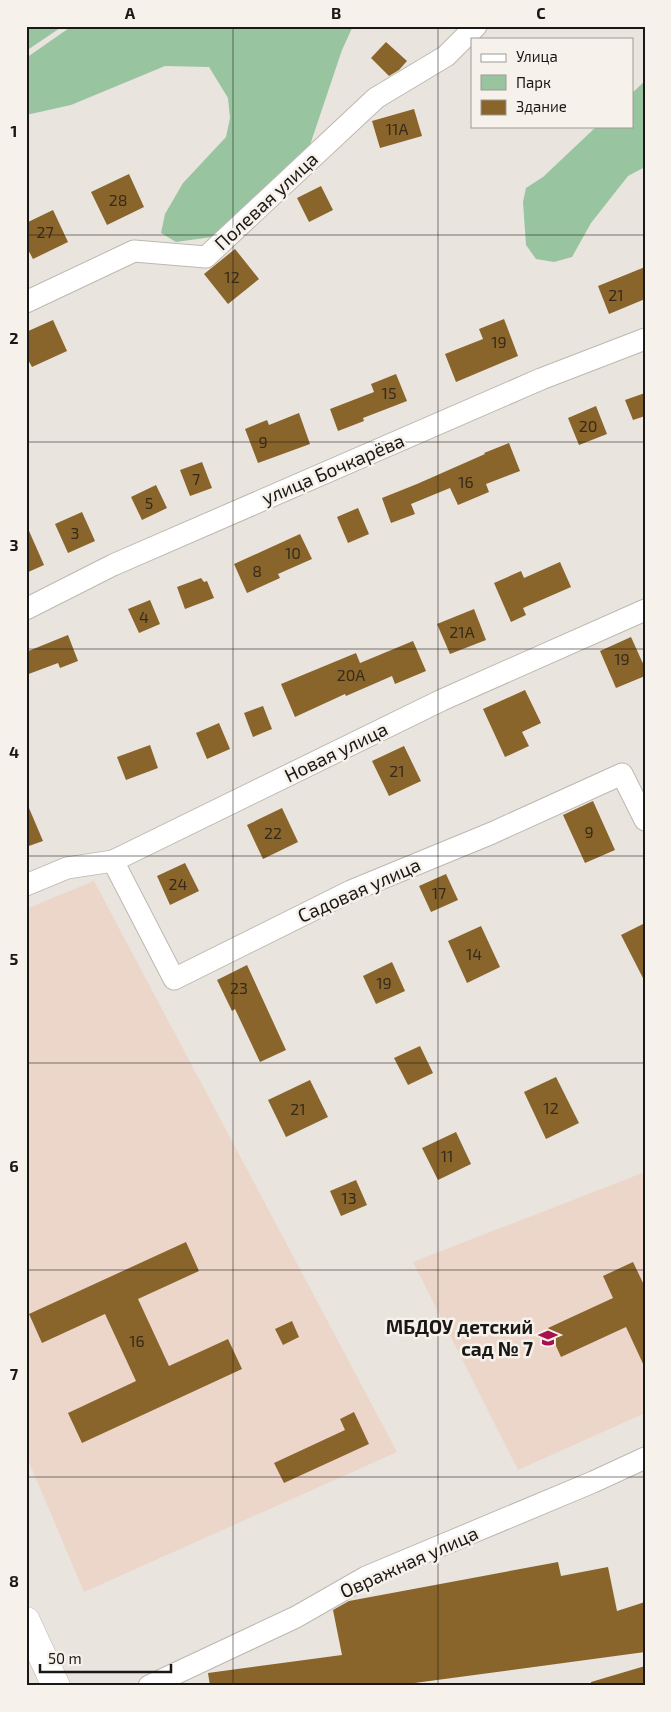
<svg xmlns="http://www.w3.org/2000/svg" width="671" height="1712" viewBox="0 0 671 1712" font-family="'Exo 2',sans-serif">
  <rect width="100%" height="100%" fill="#e9e4dd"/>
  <!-- education -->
  <g fill="#ecd6ca">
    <polygon points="94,881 397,1452 84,1592 26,1455 26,909"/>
    <polygon points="645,1172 645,1413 518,1470 413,1262"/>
  </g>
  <!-- green -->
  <g fill="#98c5a0">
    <polygon points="26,26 63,26 26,51"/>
    <polygon points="72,26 353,26 342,50 309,148 212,237 176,242 161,233 165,214 183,183 226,137 230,118 228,98 209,67 165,66 71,105 26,115 26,58"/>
    <polygon points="645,81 645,167 628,176 591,223 572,257 554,262 536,259 526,245 523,202 526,188 543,177 597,126 632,126 632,93"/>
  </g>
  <!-- building -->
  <g fill="#89642b">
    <polygon points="386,42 407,61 399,70 389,76 371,58"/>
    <polygon points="414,109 422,136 380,148 372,121"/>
    <polygon points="129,174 144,207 107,225 91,192"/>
    <polygon points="321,186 333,210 309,222 297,198"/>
    <polygon points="53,210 68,242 33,259 26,246 26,223"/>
    <polygon points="235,249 259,279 228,304 204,274"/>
    <polygon points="645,267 645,299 609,314 598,286"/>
    <polygon points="504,319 518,356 456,382 445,354 483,339 479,329"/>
    <polygon points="53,320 67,351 32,367 26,356 26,332"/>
    <polygon points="396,374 407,401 363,418 364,421 338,431 330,409 374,392 371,384"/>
    <polygon points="645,393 645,416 633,420 625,400"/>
    <polygon points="596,406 607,434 579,445 568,418"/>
    <polygon points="299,413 310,444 258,463 245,429 267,420 269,425"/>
    <polygon points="509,443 520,471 486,484 489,492 458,505 450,488 411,504 415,514 391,523 382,498 417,484 485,454 484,453"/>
    <polygon points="202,462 212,488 190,496 180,470"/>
    <polygon points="156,485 167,508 142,520 131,497"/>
    <polygon points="358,508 369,534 348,543 337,517"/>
    <polygon points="82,512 95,541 68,553 55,524"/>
    <polygon points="26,524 44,565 26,573"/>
    <polygon points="300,534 312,559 278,574 280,578 247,593 234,564"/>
    <polygon points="560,562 571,587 523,608 526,615 511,622 494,583 521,571 524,578"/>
    <polygon points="201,578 204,582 207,581 214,598 185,609 177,587"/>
    <polygon points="150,600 160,624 139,633 128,609"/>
    <polygon points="474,609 486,640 450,654 437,624"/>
    <polygon points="68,635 78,661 60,668 58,663 26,675 26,652"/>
    <polygon points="631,637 645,668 645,676 616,688 600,651"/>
    <polygon points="413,641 426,671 395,684 392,676 346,696 345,694 295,717 281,684 356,653 360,663"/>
    <polygon points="525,690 541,723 522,732 529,746 505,757 483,709"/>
    <polygon points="263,706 272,729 253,737 244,713"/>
    <polygon points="219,723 230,749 207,759 196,733"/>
    <polygon points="150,745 158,768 126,780 117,757"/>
    <polygon points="404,746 421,781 389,796 372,761"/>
    <polygon points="26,801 43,841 26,847"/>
    <polygon points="593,801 615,850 585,863 563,815"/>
    <polygon points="282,808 298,842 263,859 247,825"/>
    <polygon points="185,863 199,891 170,905 157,876"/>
    <polygon points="446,874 458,900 431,912 419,886"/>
    <polygon points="645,923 645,982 621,935"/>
    <polygon points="481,926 500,967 467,983 448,941"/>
    <polygon points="392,962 405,991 376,1004 363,976"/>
    <polygon points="247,965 286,1050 260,1062 235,1009 232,1011 217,980"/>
    <polygon points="420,1046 433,1073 408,1085 394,1058"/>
    <polygon points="556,1077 579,1123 546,1139 524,1092"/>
    <polygon points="310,1080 328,1117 286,1137 268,1100"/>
    <polygon points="456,1132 471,1164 438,1180 422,1148"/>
    <polygon points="356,1180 367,1205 341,1216 330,1191"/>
    <polygon points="186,1242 199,1271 138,1299 169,1366 228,1339 242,1369 82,1443 68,1413 136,1381 105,1314 42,1343 29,1314"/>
    <polygon points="633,1262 645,1287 645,1368 626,1327 561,1357 548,1328 613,1298 603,1276"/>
    <polygon points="292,1321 299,1337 283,1345 275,1329"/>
    <polygon points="354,1412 369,1444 284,1483 274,1463 345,1430 340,1419"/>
    <polygon points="558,1562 561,1576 608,1567 617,1611 645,1602 645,1652 392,1686 210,1686 208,1673 342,1655 333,1610 349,1601"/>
    <polygon points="645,1666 645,1686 591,1686 591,1682"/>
  </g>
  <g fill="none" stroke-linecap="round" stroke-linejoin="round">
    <!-- minor casing -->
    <g stroke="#bdb8b1" stroke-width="23">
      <g id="minor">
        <polyline points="26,302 134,251 206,257 376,98 446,56 476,26"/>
        <polyline points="26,609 113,565 541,379 645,339"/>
        <polyline points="113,861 174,979 351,891 492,833 622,774 645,820"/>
        <polyline points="26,885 67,868 113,861 442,700 645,610"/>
        <polyline points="149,1686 296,1617 366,1577 593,1482 645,1458"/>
      </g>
    </g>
    <!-- major casing -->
    <g stroke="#bdb8b1" stroke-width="29">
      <polyline id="major" points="26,1621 56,1686"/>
    </g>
    <!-- minor -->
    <use href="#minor" stroke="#fff" stroke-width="21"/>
    <!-- major -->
    <use href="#major" stroke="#fff" stroke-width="28"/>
  </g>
  <!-- grid -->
  <path fill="none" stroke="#1a1816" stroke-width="1" stroke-opacity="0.55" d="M233,26V1686M438,26V1686M26,235H645M26,442H645M26,649H645M26,856H645M26,1063H645M26,1270H645M26,1477H645"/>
  <!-- icons -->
  <defs>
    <g id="school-bare" transform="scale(1.5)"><path d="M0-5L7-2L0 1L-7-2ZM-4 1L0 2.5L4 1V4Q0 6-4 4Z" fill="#a6124d" stroke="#f6f1ea" stroke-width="2.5" paint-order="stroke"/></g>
  </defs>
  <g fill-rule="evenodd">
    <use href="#school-bare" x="548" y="1338"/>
  </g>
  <g text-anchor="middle" stroke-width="5" stroke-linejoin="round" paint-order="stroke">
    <!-- number labels -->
    <g font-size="16" fill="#362b1b">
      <text x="397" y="135">11А</text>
      <text x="118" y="206">28</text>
      <text x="45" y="238">27</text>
      <text x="232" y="283">12</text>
      <text x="616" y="301">21</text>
      <text x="499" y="348">19</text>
      <text x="389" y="399">15</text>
      <text x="588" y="432">20</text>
      <text x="263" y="448">9</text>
      <text x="196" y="485">7</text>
      <text x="466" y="488">16</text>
      <text x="149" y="509">5</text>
      <text x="75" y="539">3</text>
      <text x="293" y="559">10</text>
      <text x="257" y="577">8</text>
      <text x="144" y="623">4</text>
      <text x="462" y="638">21А</text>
      <text x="622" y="665">19</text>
      <text x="351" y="681">20А</text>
      <text x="397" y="777">21</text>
      <text x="589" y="838">9</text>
      <text x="273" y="839">22</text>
      <text x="178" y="890">24</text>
      <text x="439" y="899">17</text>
      <text x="474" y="960">14</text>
      <text x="384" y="989">19</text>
      <text x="239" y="994">23</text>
      <text x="551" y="1114">12</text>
      <text x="298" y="1115">21</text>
      <text x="447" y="1162">11</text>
      <text x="349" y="1204">13</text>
      <text x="137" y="1347">16</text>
    </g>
    <!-- street labels -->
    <g font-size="19" fill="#1a1816" stroke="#f6f1ea">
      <text transform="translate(266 201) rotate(-43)" y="7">Полевая улица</text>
      <text transform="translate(333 469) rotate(-23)" y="7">улица Бочкарёва</text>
      <text transform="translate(336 752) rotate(-26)" y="7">Новая улица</text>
      <text transform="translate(359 890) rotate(-24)" y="7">Садовая улица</text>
      <text transform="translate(409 1562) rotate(-24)" y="7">Овражная улица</text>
    </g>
    <!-- poi labels -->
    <g font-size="19" font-weight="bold" fill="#1a1816" stroke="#f6f1ea" text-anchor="end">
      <text x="533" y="1334">МБДОУ детский<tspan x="533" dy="22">сад № 7</tspan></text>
    </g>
  </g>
  <!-- border -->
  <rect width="671" height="1712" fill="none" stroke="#f6f1ea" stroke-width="55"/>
  <!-- legend -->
  <rect x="471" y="38" width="162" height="90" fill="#f6f1ea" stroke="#9e9a95"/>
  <rect x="481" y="54" width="25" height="8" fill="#ffffff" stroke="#9e9a95"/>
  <text x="516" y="62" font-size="15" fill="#1a1816">Улица</text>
  <rect x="481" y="75" width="25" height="15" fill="#98c5a0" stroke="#9e9a95"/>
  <text x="516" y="88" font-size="15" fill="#1a1816">Парк</text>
  <rect x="481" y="100" width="25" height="15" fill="#89642b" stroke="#9e9a95"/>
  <text x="516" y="112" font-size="15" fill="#1a1816">Здание</text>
  <!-- scale -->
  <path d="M40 1664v8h131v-8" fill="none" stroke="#1a1816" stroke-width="2.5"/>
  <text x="48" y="1664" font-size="15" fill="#1a1816" stroke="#f6f1ea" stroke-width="4" paint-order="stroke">50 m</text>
  <rect x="28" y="28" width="616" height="1656" fill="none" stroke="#1a1816" stroke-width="2"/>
  <g font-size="16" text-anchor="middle" font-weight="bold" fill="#1a1816">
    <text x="130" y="19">A</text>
    <text x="336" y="19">B</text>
    <text x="541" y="19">C</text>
    <text x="14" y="137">1</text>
    <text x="14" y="344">2</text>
    <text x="14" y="551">3</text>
    <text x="14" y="758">4</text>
    <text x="14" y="965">5</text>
    <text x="14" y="1172">6</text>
    <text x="14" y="1380">7</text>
    <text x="14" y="1587">8</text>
  </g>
</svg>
